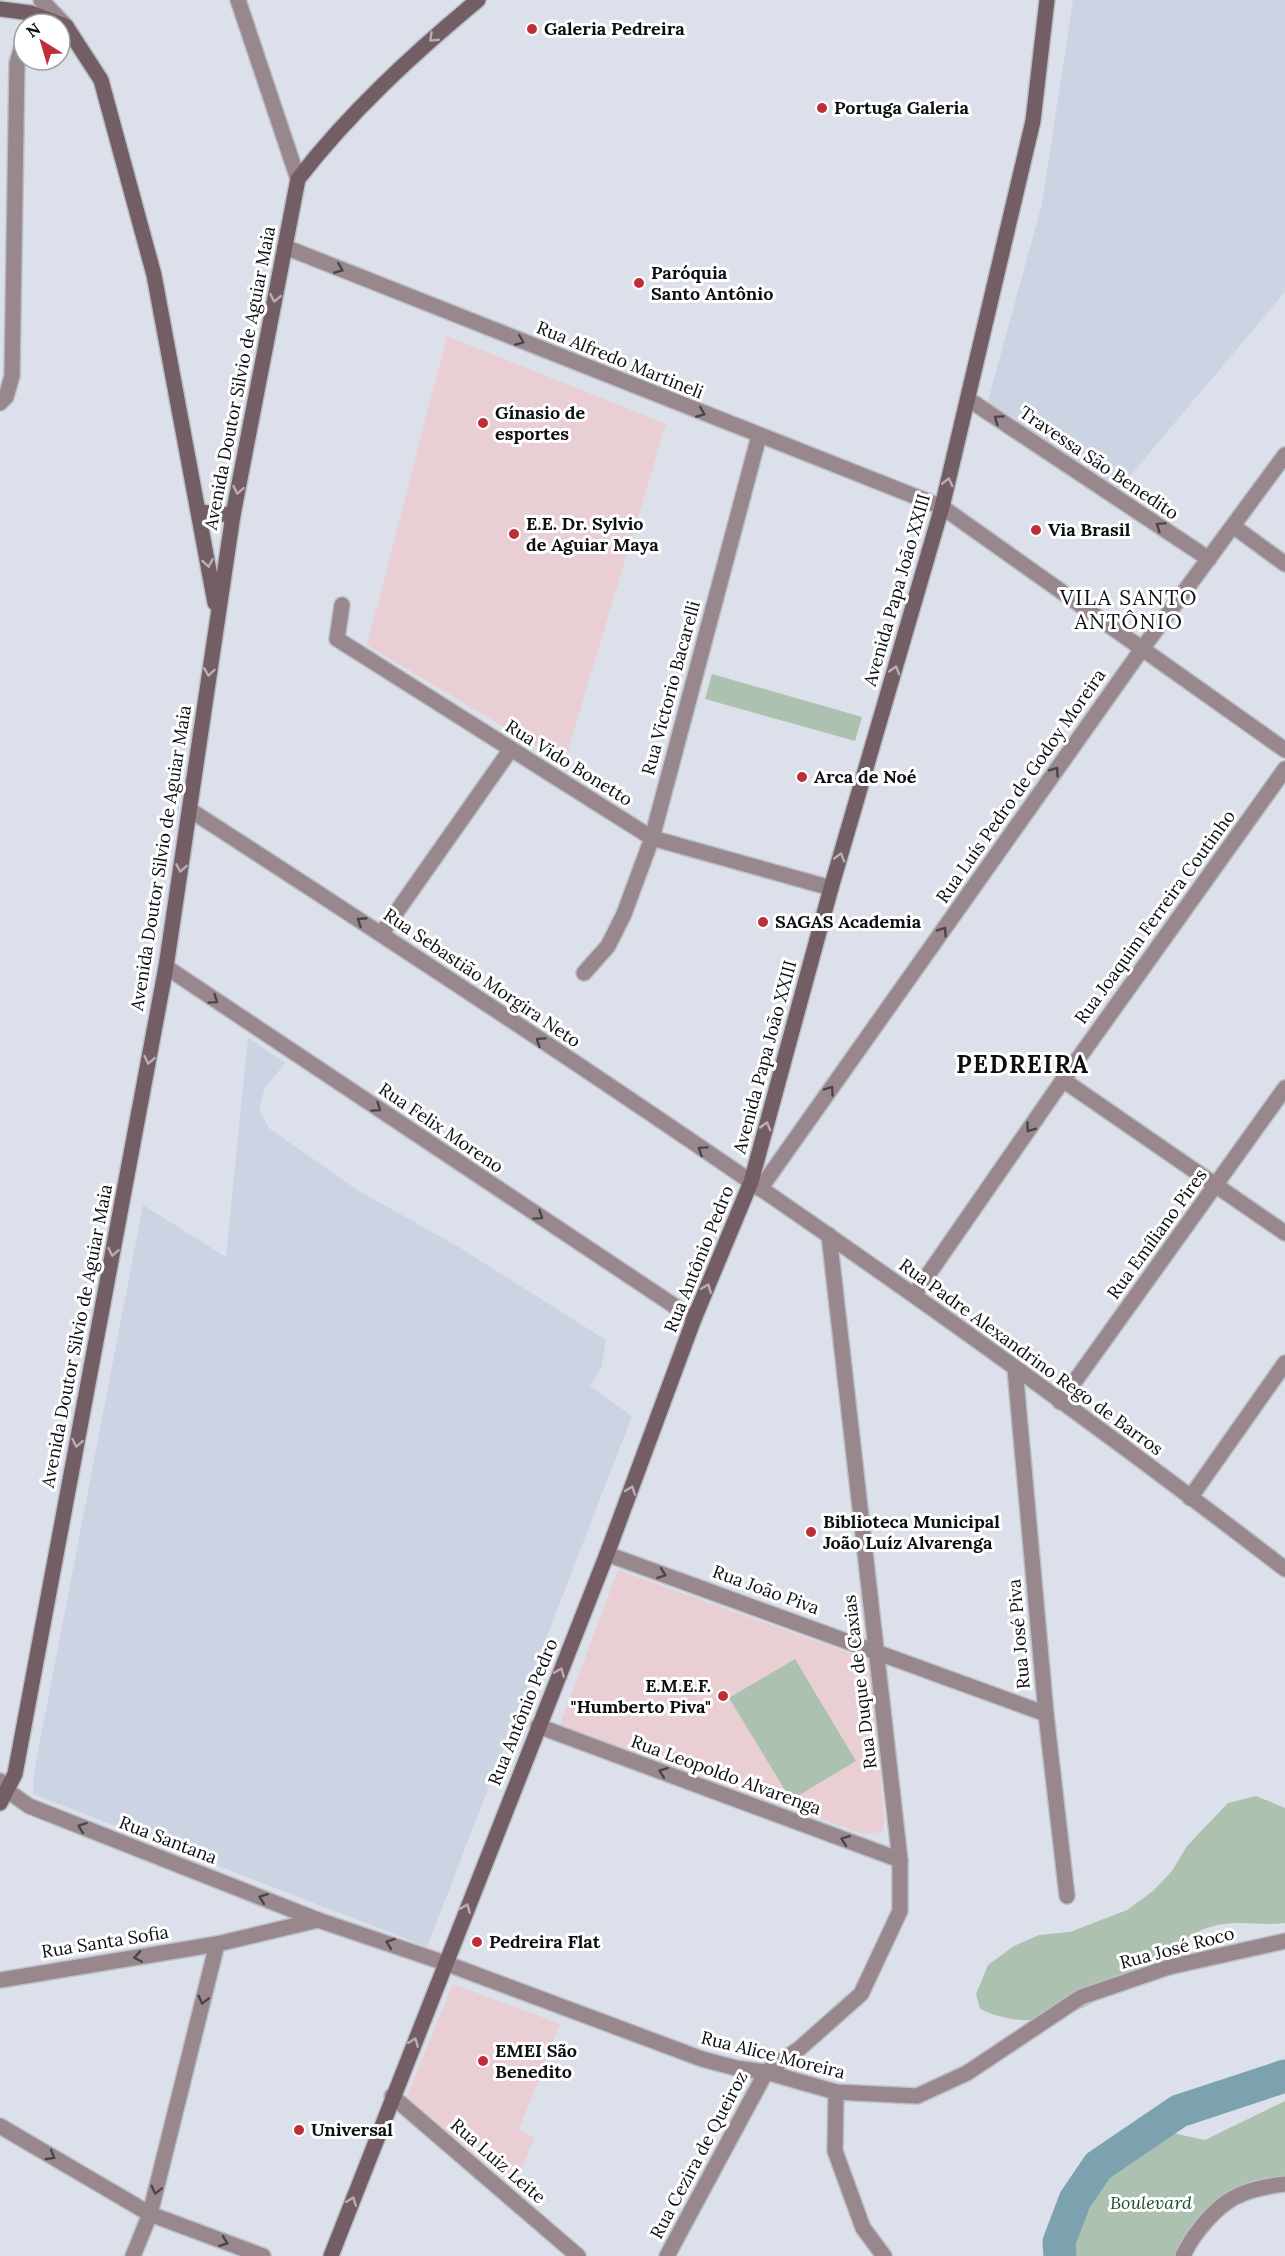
<svg xmlns="http://www.w3.org/2000/svg" width="1285" height="2256" viewBox="0 0 1285 2256" font-family="Lora,serif">
  <rect width="100%" height="100%" fill="#dce0ea"/>
  <!-- built -->
  <g fill="#ccd4e4">
    <polygon points="1073,0 1285,0 1285,292 1119,489 987,404 1042,204"/>
    <polygon points="248,1038 285,1063 265,1088 259,1109 269,1128 359,1191 457,1246 606,1340 601,1369 590,1386 632,1416 427,1947 33,1794 34,1772 143,1205 226,1257"/>
  </g>
  <!-- education -->
  <g fill="#e9cfd3">
    <polygon points="447,336 666,424 564,763 367,645"/>
    <polygon points="618,1570 866,1659 873,1668 884,1820 882,1832 863,1834 560,1725"/>
    <polygon points="453,1984 560,2024 519,2130 534,2137 515,2187 406,2098"/>
  </g>
  <!-- green -->
  <g fill="#adc1b1">
    <polygon points="712,674 862,717 855,741 705,699"/>
    <polygon points="795,1659 856,1761 791,1800 729,1698"/>
    <path d="M1256,1796L1285,1808V1923C1252,1927 1228,1916 1196,1933C1182,1939 1170,1951 1158,1959C1104,1999 1050,2041 980,2009L976,1994L988,1965L1014,1946L1039,1935L1070,1932L1127,1910L1153,1891L1172,1871L1187,1846L1228,1803Z"/>
    <polygon points="1285,2101 1285,2180 1226,2198 1180,2256 1075,2256 1064,2235 1100,2170 1172,2133 1205,2140"/>
  </g>
  <g fill="none" stroke-linecap="round" stroke-linejoin="round">
    <!-- river -->
    <polyline stroke="#7da2af" stroke-width="33" points="1060,2256 1059,2242 1075,2200 1098,2166 1179,2111 1285,2076"/>
    <!-- minor casing -->
    <g stroke="#bbbec7" stroke-width="18">
      <g id="minor">
        <polyline points="41,0 66,26"/>
        <polyline points="238,0 298,179"/>
        <polyline points="285,247 942,507 1285,750"/>
        <polyline points="968,399 1209,559"/>
        <polyline points="0,403 6,397 12,376 17,63 24,39"/>
        <polyline points="1233,526 1285,564"/>
        <polyline points="342,605 337,639 652,838 831,888"/>
        <path d="M190,810C563,1051 934,1298 1285,1569"/>
        <polyline points="381,934 511,749"/>
        <polyline points="166,967 694,1319"/>
        <polyline points="584,973 608,946 624,914 652,838 759,436"/>
        <polyline points="1063,1080 1285,1233"/>
        <polyline points="760,1189 1142,649 1285,455"/>
        <polyline points="914,1295 1063,1080 1285,769"/>
        <polyline points="1015,1369 1046,1714 1067,1896"/>
        <polyline points="1060,1402 1285,1088"/>
        <polyline points="1190,1498 1285,1363"/>
        <polyline points="607,1554 1046,1714"/>
        <polyline points="538,1726 900,1860"/>
        <polyline points="0,1781 8,1791 29,1806 318,1920"/>
        <polyline points="0,1980 217,1944 318,1920 445,1963"/>
        <polyline points="836,2092 835,2151 863,2228 884,2256"/>
        <polyline points="392,2096 578,2256"/>
        <polyline points="0,2126 150,2214 263,2256"/>
        <polyline points="133,2256 150,2214 217,1944"/>
        <polyline points="667,2256 766,2072 799,2049 861,1994 900,1911 900,1860 829,1235"/>
        <path d="M1183,2256C1191,2237 1210,2214 1227,2202C1242,2191 1267,2186 1285,2184"/>
      </g>
    </g>
    <!-- tertiary casing -->
    <g stroke="#bbbec7" stroke-width="18">
      <polyline id="tertiary" points="445,1963 702,2059 736,2068 766,2072 836,2092 917,2096 967,2073 1081,1997 1169,1967 1285,1941"/>
    </g>
    <!-- secondary casing -->
    <g stroke="#bbbec7" stroke-width="18">
      <g id="secondary">
        <polyline points="0,9 31,13 60,24"/>
        <polyline points="60,24 66,26 101,80 154,275 215,603"/>
        <polyline points="199,512 233,515"/>
        <path d="M0,1803L15,1774L166,967L233,515L298,179C350,112 413,54 478,0"/>
        <polyline points="331,2256 607,1554 694,1319 751,1182 831,888 942,507 1033,121 1047,0"/>
      </g>
    </g>
    <!-- minor -->
    <use href="#minor" stroke="#98888d" stroke-width="15"/>
    <!-- tertiary -->
    <use href="#tertiary" stroke="#98888d" stroke-width="15"/>
    <!-- secondary -->
    <use href="#secondary" stroke="#745e66" stroke-width="15"/>
  </g>
  <!-- one-way arrows -->
  <defs><path id="oneway-chevron" d="M-2-3.5L2.5 0L-2 3.5" fill="none" stroke-width="1.6" stroke-linecap="round" stroke-linejoin="round" transform="scale(1.5)"/></defs>
  <g stroke="#baaeb2">
    <use href="#oneway-chevron" transform="translate(433 38) rotate(136)"/>
    <use href="#oneway-chevron" transform="translate(275 298) rotate(101)"/>
    <use href="#oneway-chevron" transform="translate(948 482) rotate(-76)"/>
    <use href="#oneway-chevron" transform="translate(238 490) rotate(101)"/>
    <use href="#oneway-chevron" transform="translate(208 563) rotate(80)"/>
    <use href="#oneway-chevron" transform="translate(895 670) rotate(-74)"/>
    <use href="#oneway-chevron" transform="translate(209 672) rotate(98)"/>
    <use href="#oneway-chevron" transform="translate(840 857) rotate(-74)"/>
    <use href="#oneway-chevron" transform="translate(181 868) rotate(99)"/>
    <use href="#oneway-chevron" transform="translate(149 1060) rotate(101)"/>
    <use href="#oneway-chevron" transform="translate(766 1126) rotate(-75)"/>
    <use href="#oneway-chevron" transform="translate(113 1252) rotate(101)"/>
    <use href="#oneway-chevron" transform="translate(707 1288) rotate(-68)"/>
    <use href="#oneway-chevron" transform="translate(77 1443) rotate(101)"/>
    <use href="#oneway-chevron" transform="translate(631 1490) rotate(-70)"/>
    <use href="#oneway-chevron" transform="translate(560 1672) rotate(-68)"/>
    <use href="#oneway-chevron" transform="translate(466 1908) rotate(-68)"/>
    <use href="#oneway-chevron" transform="translate(414 2042) rotate(-69)"/>
    <use href="#oneway-chevron" transform="translate(352 2201) rotate(-69)"/>
  </g>
  <g stroke="#4b4549">
    <use href="#oneway-chevron" transform="translate(339 269) rotate(22)"/>
    <use href="#oneway-chevron" transform="translate(520 341) rotate(22)"/>
    <use href="#oneway-chevron" transform="translate(701 413) rotate(22)"/>
    <use href="#oneway-chevron" transform="translate(998 419) rotate(-146)"/>
    <use href="#oneway-chevron" transform="translate(1160 526) rotate(-146)"/>
    <use href="#oneway-chevron" transform="translate(1055 771) rotate(-55)"/>
    <use href="#oneway-chevron" transform="translate(361 921) rotate(-147)"/>
    <use href="#oneway-chevron" transform="translate(943 931) rotate(-55)"/>
    <use href="#oneway-chevron" transform="translate(214 1000) rotate(34)"/>
    <use href="#oneway-chevron" transform="translate(540 1041) rotate(-146)"/>
    <use href="#oneway-chevron" transform="translate(830 1090) rotate(-55)"/>
    <use href="#oneway-chevron" transform="translate(377 1108) rotate(34)"/>
    <use href="#oneway-chevron" transform="translate(1030 1128) rotate(125)"/>
    <use href="#oneway-chevron" transform="translate(702 1150) rotate(-146)"/>
    <use href="#oneway-chevron" transform="translate(539 1216) rotate(34)"/>
    <use href="#oneway-chevron" transform="translate(662 1574) rotate(20)"/>
    <use href="#oneway-chevron" transform="translate(663 1772) rotate(-160)"/>
    <use href="#oneway-chevron" transform="translate(82 1827) rotate(-159)"/>
    <use href="#oneway-chevron" transform="translate(845 1840) rotate(-160)"/>
    <use href="#oneway-chevron" transform="translate(263 1898) rotate(-159)"/>
    <use href="#oneway-chevron" transform="translate(390 1943) rotate(-160)"/>
    <use href="#oneway-chevron" transform="translate(138 1957) rotate(171)"/>
    <use href="#oneway-chevron" transform="translate(203 2000) rotate(104)"/>
    <use href="#oneway-chevron" transform="translate(51 2156) rotate(30)"/>
    <use href="#oneway-chevron" transform="translate(156 2190) rotate(104)"/>
    <use href="#oneway-chevron" transform="translate(224 2242) rotate(20)"/>
  </g>
  <!-- markers -->
  <g fill="#be2e38" stroke="#fff" stroke-width="2">
    <circle cx="532" cy="29" r="6"/>
    <circle cx="822" cy="108" r="6"/>
    <circle cx="639" cy="283" r="6"/>
    <circle cx="483" cy="423" r="6"/>
    <circle cx="1036" cy="530" r="6"/>
    <circle cx="514" cy="534" r="6"/>
    <circle cx="802" cy="777" r="6"/>
    <circle cx="763" cy="922" r="6"/>
    <circle cx="811" cy="1532" r="6"/>
    <circle cx="723" cy="1696" r="6"/>
    <circle cx="477" cy="1942" r="6"/>
    <circle cx="483" cy="2061" r="6"/>
    <circle cx="299" cy="2130" r="6"/>
  </g>
  <g text-anchor="middle" stroke-width="6" stroke-linejoin="round" paint-order="stroke">
    <!-- poi labels -->
    <g font-size="18" font-weight="bold" fill="#0c0e11" stroke="#fff" text-anchor="start">
      <text x="544" y="35">Galeria Pedreira</text>
      <text x="834" y="114">Portuga Galeria</text>
      <text x="651" y="279">Paróquia<tspan x="651" dy="21">Santo Antônio</tspan></text>
      <text x="495" y="419">Gínasio de<tspan x="495" dy="21">esportes</tspan></text>
      <text x="526" y="530">E.E. Dr. Sylvio<tspan x="526" dy="21">de Aguiar Maya</tspan></text>
      <text x="1048" y="536">Via Brasil</text>
      <text x="814" y="783">Arca de Noé</text>
      <text x="775" y="928">SAGAS Academia</text>
      <text x="823" y="1528">Biblioteca Municipal<tspan x="823" dy="21">João Luíz Alvarenga</tspan></text>
      <text x="711" y="1692" text-anchor="end">E.M.E.F.<tspan x="711" dy="21">"Humberto Piva"</tspan></text>
      <text x="489" y="1948">Pedreira Flat</text>
      <text x="495" y="2057">EMEI São<tspan x="495" dy="21">Benedito</tspan></text>
      <text x="311" y="2136">Universal</text>
    </g>
    <!-- street labels -->
    <g font-size="18" fill="#0c0e11" stroke="#fff">
      <text transform="translate(620 360) rotate(22)" y="6">Rua Alfredo Martineli</text>
      <text transform="translate(240 378) rotate(-79)" y="6">Avenida Doutor Silvio de Aguiar Maia</text>
      <text transform="translate(1099 463) rotate(34)" y="6">Travessa São Benedito</text>
      <text transform="translate(897 590) rotate(-74)" y="6">Avenida Papa João XXIII</text>
      <text transform="translate(671 688) rotate(-75)" y="6">Rua Victorio Bacarelli</text>
      <text transform="translate(569 763) rotate(32)" y="6">Rua Vido Bonetto</text>
      <text transform="translate(1021 786) rotate(-55)" y="6">Rua Luís Pedro de Godoy Moreira</text>
      <text transform="translate(161 858) rotate(-81)" y="6">Avenida Doutor Silvio de Aguiar Maia</text>
      <text transform="translate(1155 917) rotate(-54)" y="6">Rua Joaquim Ferreira Coutinho</text>
      <text transform="translate(482 978) rotate(34)" y="6">Rua Sebastião Morgira Neto</text>
      <text transform="translate(765 1057) rotate(-75)" y="6">Avenida Papa João XXIII</text>
      <text transform="translate(441 1128) rotate(34)" y="6">Rua Felix Moreno</text>
      <text transform="translate(1157 1234) rotate(-54)" y="6">Rua Emíliano Pires</text>
      <text transform="translate(699 1259) rotate(-68)" y="6">Rua Antônio Pedro</text>
      <text transform="translate(77 1336) rotate(-79)" y="6">Avenida Doutor Silvio de Aguiar Maia</text>
      <text transform="translate(1031 1357) rotate(36)" y="6">Rua Padre Alexandrino Rego de Barros</text>
      <text transform="translate(766 1590) rotate(20)" y="6">Rua João Piva</text>
      <text transform="translate(1019 1634) rotate(-95)" y="6">Rua José Piva</text>
      <text transform="translate(860 1682) rotate(-97)" y="6">Rua Duque de Caxias</text>
      <text transform="translate(523 1712) rotate(-68)" y="6">Rua Antônio Pedro</text>
      <text transform="translate(726 1775) rotate(20)" y="6">Rua Leopoldo Alvarenga</text>
      <text transform="translate(168 1840) rotate(21)" y="6">Rua Santana</text>
      <text transform="translate(105 1942) rotate(-9)" y="6">Rua Santa Sofia</text>
      <text transform="translate(1177 1948) rotate(-15)" y="6">Rua José Roco</text>
      <text transform="translate(773 2055) rotate(14)" y="6">Rua Alice Moreira</text>
      <text transform="translate(699 2155) rotate(-62)" y="6">Rua Cezira de Queiroz</text>
      <text transform="translate(498 2161) rotate(41)" y="6">Rua Luiz Leite</text>
    </g>
    <!-- park labels -->
    <g font-size="18" font-style="italic" fill="#1e4c2c" stroke="#fff">
      <text x="1151" y="2209">Boulevard</text>
    </g>
    <!-- quarter labels -->
    <g font-size="21" letter-spacing="1.5" fill="#0c0e11" stroke="#fff">
      <text x="1129" y="605">VILA SANTO<tspan x="1129" dy="24">ANTÔNIO</tspan></text>
    </g>
    <!-- district labels -->
    <g font-size="24" font-weight="bold" letter-spacing="1.5" fill="#0c0e11" stroke="#fff">
      <text x="1023" y="1073">PEDREIRA</text>
    </g>
  </g>
  <!-- north arrow -->
  <g transform="translate(42 42) rotate(323)"><circle r="28" fill="#ffffff" stroke="#9e9fa0" stroke-width="1.5"/>
  <path d="M0-4.5L10 22L0 15L-10 22Z" fill="#be2e38"/>
  <text y="-9" font-size="16" font-weight="bold" text-anchor="middle" fill="#0c0e11">N</text>
  </g>
</svg>
